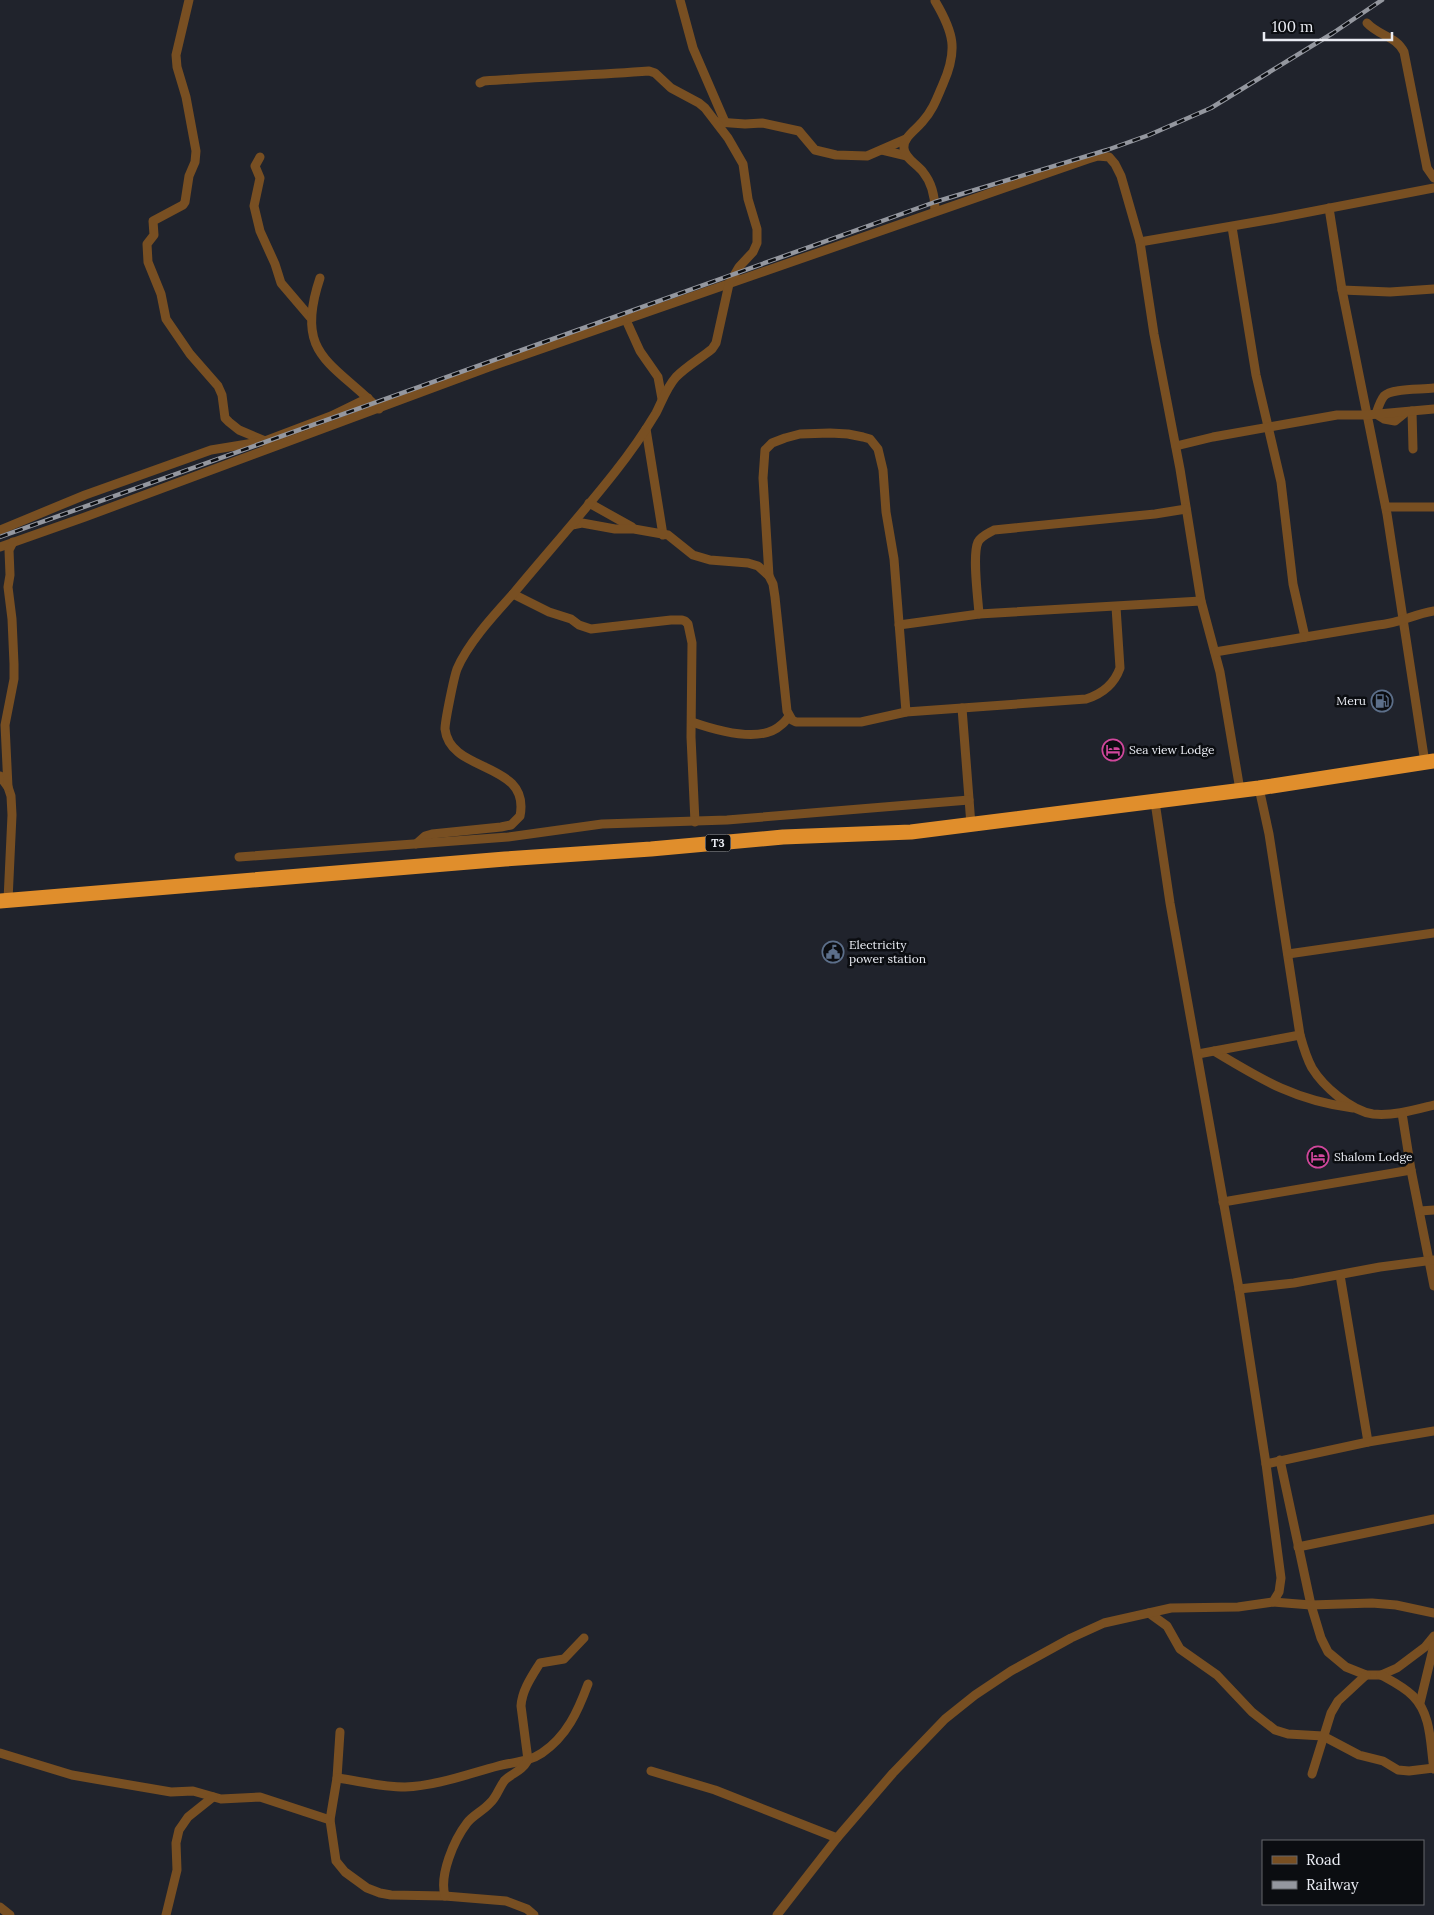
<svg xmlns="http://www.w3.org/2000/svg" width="1434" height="1915" viewBox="0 0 1434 1915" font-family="Lora,serif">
  <rect width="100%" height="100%" fill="#20232c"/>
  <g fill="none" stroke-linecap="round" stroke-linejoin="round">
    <!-- street -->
    <g stroke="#784f22" stroke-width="9">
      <polyline points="189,0 176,55 177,67 186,97 196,151 195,162 189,176 185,202 183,205 153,221 154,235 147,244 148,262 161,294 166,319 190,354 218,386 222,395 225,418 229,422 239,430 265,441"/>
      <polyline points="680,0 693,48 725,122"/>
      <path d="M1367,23C1379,36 1396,36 1404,52L1424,153L1427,168L1434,178"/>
      <polyline points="717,122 745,124 762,123 799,131 815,150 836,155 867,156 906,139"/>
      <polyline points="882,150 907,156"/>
      <polyline points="260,157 255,166 260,178 254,206 260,231 275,264 281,283 310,317"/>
      <polyline points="1329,208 1342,290 1387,514 1425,763"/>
      <path d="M935,211C935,197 932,183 923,172C917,164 904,158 904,148C903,137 917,129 923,121C933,110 937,98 943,84C958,50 954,33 935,1"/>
      <polyline points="1232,227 1256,375 1281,482 1293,584 1305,637"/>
      <polyline points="1140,242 1273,219 1434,188"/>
      <path d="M320,278C294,355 331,361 379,409"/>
      <polyline points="1342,290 1390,292 1434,289"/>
      <polyline points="626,320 640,351 658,377 662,399"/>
      <polyline points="1412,411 1413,449"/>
      <path d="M1406,412L1395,421L1384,419L1376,414C1378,408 1380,401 1384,396C1392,388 1422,390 1434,388"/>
      <polyline points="646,429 663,535"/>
      <polyline points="1176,446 1213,437 1337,415 1367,415 1434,409"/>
      <polyline points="589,503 632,527"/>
      <polyline points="1386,507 1434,507"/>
      <path d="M572,525L582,523L615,529H634L668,535L693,555L710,560L748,563L758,566L769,576L773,584L775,597L787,711L792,720L796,722H861L906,712L1086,699C1102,694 1114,685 1120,668L1116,607"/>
      <polyline points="0,530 85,495 211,450 265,441 331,416 368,398"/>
      <polyline points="0,547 85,517 489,367 1088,159 1098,156 1109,157 1115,164 1121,176 1140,242 1154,334 1180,469 1201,601 1220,672 1240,790"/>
      <polyline points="769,576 763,478 765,450 772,443 785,438 800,434 830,433 848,434 863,437 870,439 878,449 883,470 886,512 894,559 906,712"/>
      <polyline points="513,594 549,612 571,619 579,625 591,629 671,620 682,620 685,621 688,624 692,643 691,737 695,822"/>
      <path d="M979,614C978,598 972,555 978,542C981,536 989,533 994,530L1155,514L1186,509"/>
      <polyline points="899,625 979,614 1201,601"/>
      <path d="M1215,652L1378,625C1398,624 1414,614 1434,611"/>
      <polyline points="962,708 971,825"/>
      <path d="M692,722C715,730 761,744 781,725C784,723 787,719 789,716"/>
      <polyline points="0,776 8,787 11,796 12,815 8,900"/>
      <polyline points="8,787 5,725 14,679 14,664 12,619 8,587 10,575 9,550 13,542"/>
      <path d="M1259,788L1269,834L1300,1035C1303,1046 1306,1057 1312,1068C1323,1086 1351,1111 1373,1114C1394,1116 1414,1110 1434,1105"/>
      <path d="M416,844L425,836L432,834L501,827L511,825L520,816C531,761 450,774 445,729C445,721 454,677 457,669C468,643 494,615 513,594C547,553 582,514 615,472C630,453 644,433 656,413C662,401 667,387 676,377C687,366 701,358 712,349L716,343L729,284L739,267L753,252L757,243V229L748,199L743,164L728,138L705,108L699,103L671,88L655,73L649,71C594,75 539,77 484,81L480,83"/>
      <polyline points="239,857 508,837 602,824 727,820 969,800"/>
      <polyline points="1288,954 1434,933"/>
      <path d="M1214,1051C1262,1080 1296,1101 1353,1108"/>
      <polyline points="1198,1054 1300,1035"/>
      <polyline points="1402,1113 1411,1170 1434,1286"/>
      <polyline points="1223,1202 1411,1170"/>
      <polyline points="1420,1211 1434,1210"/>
      <polyline points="1340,1275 1368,1442"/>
      <polyline points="1239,1289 1294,1283 1380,1267 1434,1260"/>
      <polyline points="1280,1460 1311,1605 1321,1638 1328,1652 1346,1667 1366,1675 1381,1675 1397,1668 1425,1647 1434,1636"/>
      <polyline points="1266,1464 1368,1442 1434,1431"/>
      <polyline points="1298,1547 1434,1519"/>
      <polyline points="1273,1602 1311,1605 1372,1603 1396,1605 1434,1613"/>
      <polyline points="1149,1613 1167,1626 1180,1649 1217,1675 1252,1712 1275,1730 1288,1734 1323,1736 1359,1755 1383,1761 1398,1770 1409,1771 1434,1768"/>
      <path d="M1381,1675C1392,1681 1404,1687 1413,1696C1432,1715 1430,1745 1434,1769"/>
      <polyline points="1420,1703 1434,1645"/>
      <polyline points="340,1732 337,1778 330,1820 336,1861 345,1872 367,1888 380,1893 391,1895 445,1896 506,1901 527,1909 534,1915"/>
      <polyline points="0,1753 72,1775 95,1779 171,1792 193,1791 221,1799 260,1797 330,1820"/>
      <polyline points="651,1771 715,1790 837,1838"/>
      <polyline points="1312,1774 1331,1713 1338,1701 1366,1675"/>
      <path d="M337,1778C359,1781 382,1787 405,1787C436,1786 468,1774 498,1766C513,1762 529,1762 542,1753C567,1736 578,1711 588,1684"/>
      <path d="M445,1896C439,1875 454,1840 467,1823C473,1815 483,1811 490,1803C497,1797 499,1787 505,1780C514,1772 521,1772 528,1760L521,1706C522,1690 532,1676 540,1663L564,1659L584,1638"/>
      <polyline points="0,1907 10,1915"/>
      <polyline points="166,1915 177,1870 176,1843 179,1830 188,1817 213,1797"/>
      <polyline points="777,1915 837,1838 893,1773 945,1719 975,1695 1011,1671 1071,1638 1104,1623 1171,1608 1238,1607 1273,1602 1279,1592 1281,1578 1266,1464 1239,1289 1170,903 1155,802"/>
    </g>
    <!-- highway -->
    <polyline stroke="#e08e2c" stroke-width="15" points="0,901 505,859 651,849 783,837 911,832 1259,788 1434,761"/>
    <!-- rail casing -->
    <g stroke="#94979f" stroke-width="4.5">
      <polyline id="rail" points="0,537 935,202 1107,150 1149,135 1211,108 1333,33 1382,0"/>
    </g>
    <!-- rail -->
    <use href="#rail" stroke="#0b0d11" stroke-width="2.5" stroke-dasharray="8" stroke-linecap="butt"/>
  </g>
  <!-- icons -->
  <defs>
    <g id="fuel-ring" transform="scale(1.125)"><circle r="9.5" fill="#0b0d11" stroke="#5c6f8a" stroke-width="1.5"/><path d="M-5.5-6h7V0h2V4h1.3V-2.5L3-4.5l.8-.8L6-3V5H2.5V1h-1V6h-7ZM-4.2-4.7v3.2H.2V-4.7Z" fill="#5c6f8a"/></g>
    <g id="hotel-ring" transform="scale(1.125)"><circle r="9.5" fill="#0b0d11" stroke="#d1479c" stroke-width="1.5"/><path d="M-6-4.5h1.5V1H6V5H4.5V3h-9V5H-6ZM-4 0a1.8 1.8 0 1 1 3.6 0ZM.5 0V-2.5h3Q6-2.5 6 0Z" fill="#d1479c"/></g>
    <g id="civic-ring" transform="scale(1.125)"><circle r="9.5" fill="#0b0d11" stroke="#5c6f8a" stroke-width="1.5"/><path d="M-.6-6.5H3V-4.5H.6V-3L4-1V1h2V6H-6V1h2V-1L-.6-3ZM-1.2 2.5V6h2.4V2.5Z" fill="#5c6f8a"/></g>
  </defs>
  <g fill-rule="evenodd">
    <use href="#fuel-ring" x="1382" y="701"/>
    <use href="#hotel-ring" x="1113" y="750"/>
    <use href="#civic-ring" x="833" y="952"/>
    <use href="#hotel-ring" x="1318" y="1157"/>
  </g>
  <g text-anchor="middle" stroke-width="5" stroke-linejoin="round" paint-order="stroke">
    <!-- shield labels -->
    <rect fill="#0b0d11" stroke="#a7a9af" stroke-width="1" x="705.5" y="834.5" width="25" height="17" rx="4"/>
    <g font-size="11" font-weight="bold" fill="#eaecf3">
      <text x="718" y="847">T3</text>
    </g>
    <!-- poi labels -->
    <g font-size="12" fill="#eaecf3" stroke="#0b0d11" text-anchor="start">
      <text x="1366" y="705" text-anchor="end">Meru</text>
      <text x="1129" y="754">Sea view Lodge</text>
      <text x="849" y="949">Electricity<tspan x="849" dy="14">power station</tspan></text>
      <text x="1334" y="1161">Shalom Lodge</text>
    </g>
  </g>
  <!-- legend -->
  <rect x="1262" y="1840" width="162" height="65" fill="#0b0d11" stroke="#64666b"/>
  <rect x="1272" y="1856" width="25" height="8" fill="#784f22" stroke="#64666b"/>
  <text x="1306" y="1865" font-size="15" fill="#eaecf3">Road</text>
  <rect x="1272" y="1881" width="25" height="8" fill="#94979f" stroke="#64666b"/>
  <text x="1306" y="1890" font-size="15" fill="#eaecf3">Railway</text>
  <!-- scale -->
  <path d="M1264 32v8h128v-8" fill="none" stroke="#eaecf3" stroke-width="2.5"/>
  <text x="1272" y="32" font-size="15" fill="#eaecf3" stroke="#0b0d11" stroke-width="4" paint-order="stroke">100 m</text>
</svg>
